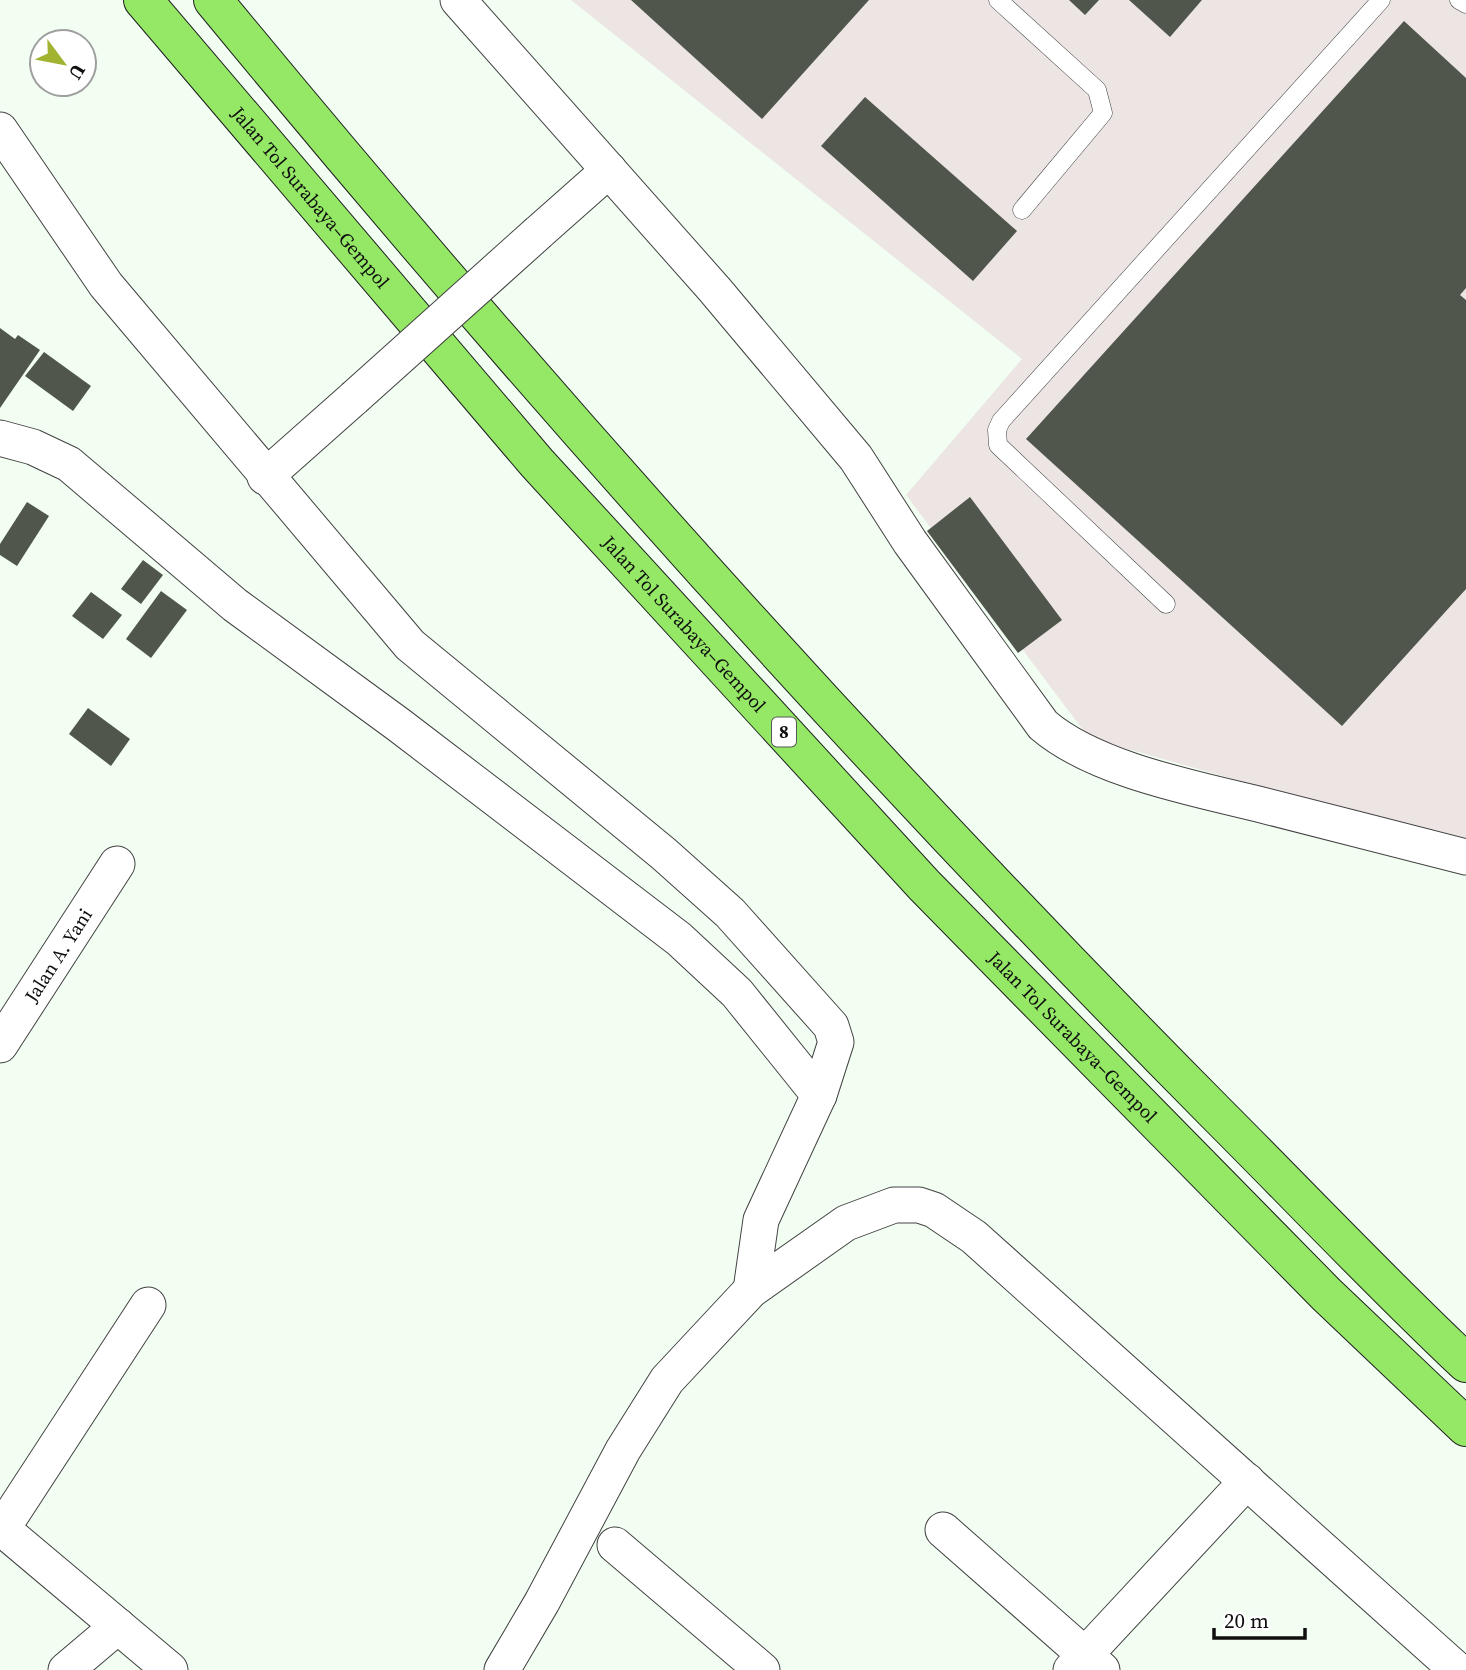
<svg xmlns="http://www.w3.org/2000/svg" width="1466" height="1670" viewBox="0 0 1466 1670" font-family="'Source Serif 4',serif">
  <rect width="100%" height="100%" fill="#f2fef2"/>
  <!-- industrial -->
  <polygon fill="#ece5e4" points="571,0 1466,0 1466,845 1089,738 906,495 1022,359"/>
  <!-- building -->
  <g fill="#50564c">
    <polygon points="631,0 869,0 762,119"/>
    <polygon points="1069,0 1099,0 1085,15"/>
    <polygon points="1129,0 1202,0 1170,37"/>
    <polygon points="1404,21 1466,78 1466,288 1460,295 1466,300 1466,589 1342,726 1026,439"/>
    <polygon points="865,97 1017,231 973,281 821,146"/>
    <polygon points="0,328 15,339 18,335 40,350 0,408"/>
    <polygon points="44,352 91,386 73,411 25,376"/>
    <polygon points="970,497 1062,620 1018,653 927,531"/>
    <polygon points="27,502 49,516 17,566 0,555 0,544"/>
    <polygon points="143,560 163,575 141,604 121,589"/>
    <polygon points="161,591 187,610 151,658 126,639"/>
    <polygon points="91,592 122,615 103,639 72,616"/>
    <polygon points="88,708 130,739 111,766 69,734"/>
  </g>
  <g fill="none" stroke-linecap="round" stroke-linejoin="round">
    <!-- lane casing -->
    <g stroke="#424242" stroke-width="19">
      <g id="lane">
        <polyline points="998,0 1097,90 1103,113 1022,210"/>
        <polyline points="1459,0 1466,4"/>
        <polyline points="1166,604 998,445 997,430 1001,421 1381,0"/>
      </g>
    </g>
    <!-- street casing -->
    <g stroke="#424242" stroke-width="37">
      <g id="street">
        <path d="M458,0L715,290L856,458L910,542L1043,725C1094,769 1192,788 1258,804C1327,822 1397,839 1466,857"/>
        <polyline points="0,130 106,285 410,645 664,854 730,913 831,1026 836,1042 819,1095 761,1220 751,1290"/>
        <polyline points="539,232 609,170"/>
        <polyline points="0,438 33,447 69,464 235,605 399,725 679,939 737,993 819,1095"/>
        <polyline points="265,477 354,398"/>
        <path id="s1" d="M0,1045L117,864"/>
        <polyline points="0,1527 170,1670"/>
        <polyline points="2,1529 148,1305"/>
        <polyline points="943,1530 1102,1670"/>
        <polyline points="615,1545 762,1670"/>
        <polyline points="66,1670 118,1626"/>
        <polyline points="502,1670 542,1602 623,1450 667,1380 751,1290 846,1223 894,1205 919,1205 934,1210 974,1237 1457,1670"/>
        <polyline points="1071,1670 1247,1481"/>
      </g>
    </g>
    <!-- highway casing -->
    <g stroke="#202020" stroke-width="40">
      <g id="highway">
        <path id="s2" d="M143,0L537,463L924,885L1326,1294L1466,1427"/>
        <path d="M213,0C531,386 864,758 1216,1113C1299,1196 1380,1282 1466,1363"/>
      </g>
    </g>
    <!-- lane -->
    <use href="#lane" stroke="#fff" stroke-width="18"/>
    <!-- street -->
    <use href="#street" stroke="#fff" stroke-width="35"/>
    <!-- highway -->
    <use href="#highway" stroke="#94e865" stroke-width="38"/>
    <!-- street-bridge casing -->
    <g stroke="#424242" stroke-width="37" stroke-linecap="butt">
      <polyline id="street-bridge" points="354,398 539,232"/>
    </g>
    <!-- street-bridge -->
    <use href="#street-bridge" stroke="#fff" stroke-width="35"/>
  </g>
  <g text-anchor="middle" stroke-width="7" stroke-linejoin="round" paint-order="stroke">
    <!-- shield labels -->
    <rect fill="#fff" stroke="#575757" stroke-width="2" x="772" y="717.5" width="24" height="29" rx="5"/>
    <g font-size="18" font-weight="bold" fill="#0f0f0f">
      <text x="784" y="738">8</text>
    </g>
    <!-- street labels -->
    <g font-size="19" fill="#0f0f0f" stroke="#fff">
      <text dy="7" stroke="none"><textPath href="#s2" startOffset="259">Jalan Tol Surabaya–Gempol</textPath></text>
      <text dy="7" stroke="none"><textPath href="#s2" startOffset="826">Jalan Tol Surabaya–Gempol</textPath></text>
      <text dy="7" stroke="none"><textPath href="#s1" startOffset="107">Jalan A. Yani</textPath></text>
      <text dy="7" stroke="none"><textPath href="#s2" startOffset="1393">Jalan Tol Surabaya–Gempol</textPath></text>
    </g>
  </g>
  <!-- north arrow -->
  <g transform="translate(63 63) rotate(122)"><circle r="33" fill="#ffffff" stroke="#9f9f9f" stroke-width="2"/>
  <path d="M0-5L12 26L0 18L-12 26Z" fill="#a2b332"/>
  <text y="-10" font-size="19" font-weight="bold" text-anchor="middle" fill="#0f0f0f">U</text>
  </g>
  <!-- scale -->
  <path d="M1214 1628v10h91v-10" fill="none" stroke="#0f0f0f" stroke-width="3.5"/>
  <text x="1224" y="1628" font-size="21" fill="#0f0f0f" stroke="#ffffff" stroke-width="5" paint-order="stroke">20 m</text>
</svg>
